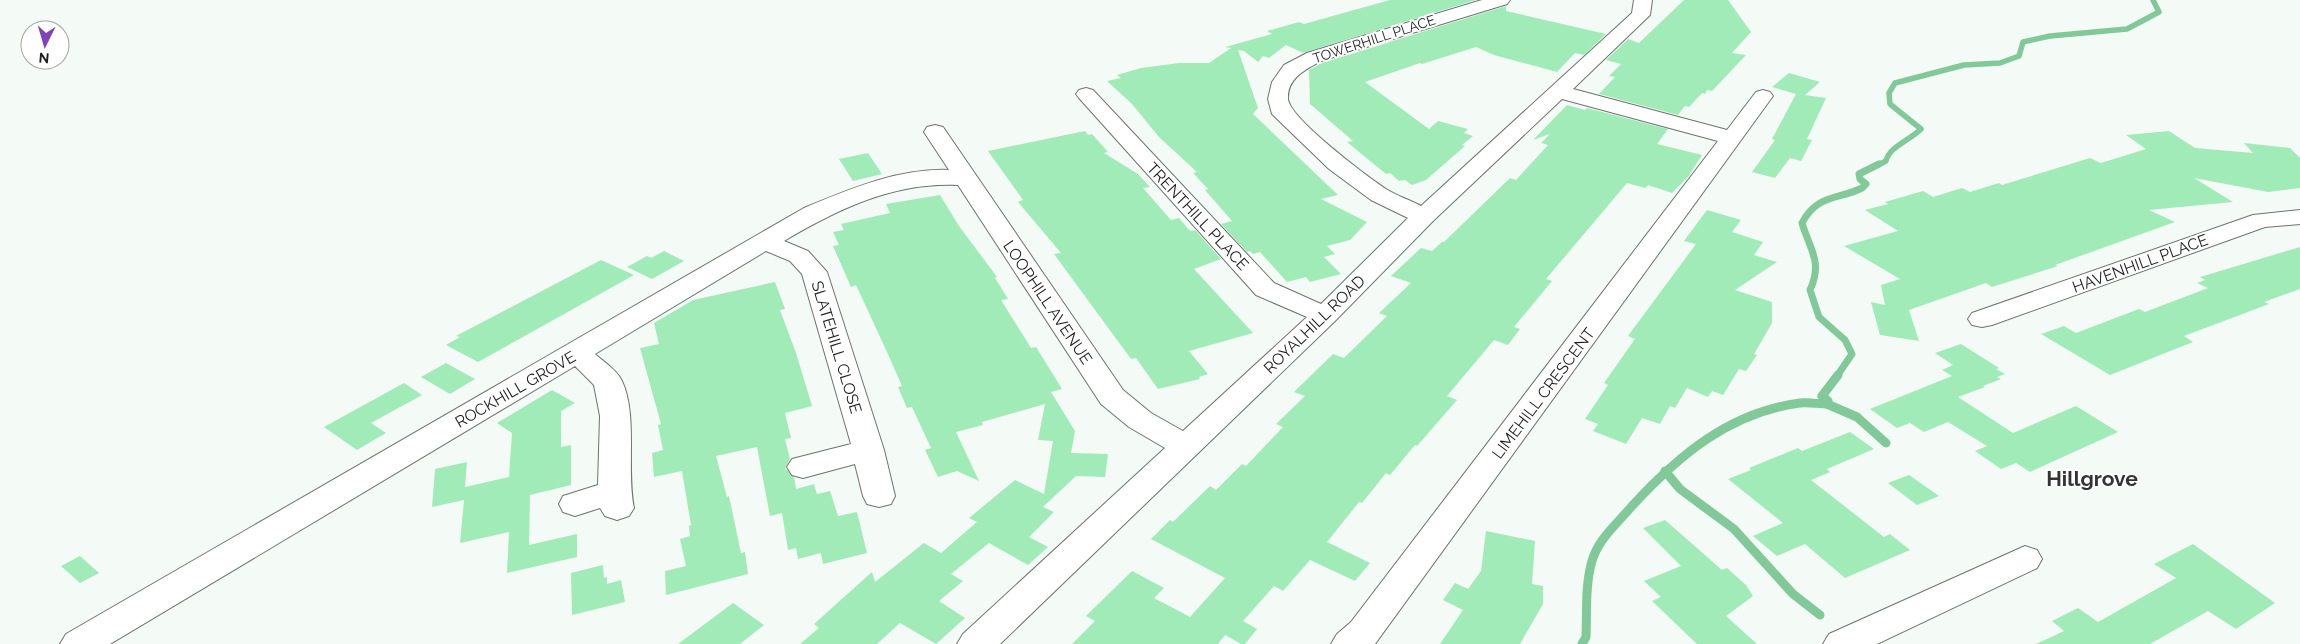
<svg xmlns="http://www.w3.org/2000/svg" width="2300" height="644" viewBox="0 0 2300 644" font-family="Raleway,sans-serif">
  <rect width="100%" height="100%" fill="#f4faf5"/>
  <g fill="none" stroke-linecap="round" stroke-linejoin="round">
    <!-- stream-far2 -->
    <path stroke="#81c998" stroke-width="5.5" d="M1876,166L1886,161C1889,147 1910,140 1921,129L1890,104L1889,93L1895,83L1964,65L2000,63L2019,56L2023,42L2050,36L2127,29L2159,12L2153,0"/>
    <!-- stream-far1 -->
    <path stroke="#81c998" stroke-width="7" d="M1837,376L1852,354L1845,340L1819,317L1810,290C1823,262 1810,250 1802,223C1817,194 1838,200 1862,188L1866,184L1860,179L1859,174L1879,164"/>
    <!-- stream -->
    <g stroke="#81c998" stroke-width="9">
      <polyline points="1827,404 1857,417 1886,443"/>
      <polyline points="1665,471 1680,489 1734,529 1793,594 1820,615"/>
      <path d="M1582,644L1586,637C1587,612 1585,585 1592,561C1598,539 1618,523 1632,506C1679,455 1730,412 1800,403C1809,402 1818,404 1827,404L1828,401L1822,396L1838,375"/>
    </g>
  </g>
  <!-- building -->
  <g fill="#a1ebb8">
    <polygon points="1390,0 1476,0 1303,53 1286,45 1269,58 1263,56 1258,62 1244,51 1238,50 1258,108 1253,114 1338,195 1321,199 1367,222 1350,240 1327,246 1335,254 1324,257 1341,274 1310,282 1306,277 1287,282 1260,252 1253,254 1250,251 1247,252 1221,224 1232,221 1205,190 1208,189 1193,173 1197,172 1159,137 1132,104 1107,81 1121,78 1117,75 1141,68 1179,63 1209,63 1231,48 1225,47 1272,34 1267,31 1299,22 1304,24"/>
    <polygon points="1684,0 1728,0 1751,32 1732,53 1746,55 1712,91 1707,90 1705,94 1702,93 1689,107 1685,106 1678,115 1599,94 1615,77 1609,76 1621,64 1606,60 1628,39 1639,43"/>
    <polygon points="1506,6 1506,11 1606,34 1584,55 1575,53 1557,72 1494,55 1476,47 1422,64 1420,63 1365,82 1429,129 1438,121 1468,129 1464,133 1473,136 1462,145 1465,146 1426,180 1412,185 1405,180 1399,181 1390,173 1386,174 1347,142 1353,141 1310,104 1309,70 1322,63"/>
    <polygon points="1789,73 1820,82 1805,95 1826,98 1807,139 1812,140 1801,161 1790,158 1775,178 1752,172 1775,140 1772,139 1796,94 1772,87"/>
    <polygon points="1567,105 1585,110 1587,108 1668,129 1657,144 1702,155 1688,177 1672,193 1648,185 1645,188 1627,183 1546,279 1552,281 1514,327 1520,329 1508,345 1494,340 1447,396 1457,400 1417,446 1415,445 1390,475 1386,473 1362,503 1359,502 1327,542 1370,563 1355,581 1310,560 1283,591 1274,586 1243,621 1257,629 1245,644 1241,644 1225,635 1218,644 1072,644 1095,621 1086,616 1132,571 1164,588 1154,598 1190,617 1225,578 1151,539 1170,520 1173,522 1210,486 1216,490 1242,464 1246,466 1283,427 1276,424 1305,396 1294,392 1333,354 1344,358 1387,316 1379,313 1411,283 1391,276 1421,248 1432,251 1442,242 1444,242 1510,178 1516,180 1548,145 1541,143 1550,134 1533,140"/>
    <polygon points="1085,131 1088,135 1092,134 1108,152 1104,153 1138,174 1150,187 1143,188 1171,220 1179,218 1190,231 1195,230 1221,259 1194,269 1253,333 1189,351 1208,374 1199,377 1200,379 1158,389 1136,358 1131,359 1054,254 1061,253 1018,202 1023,200 988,151"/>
    <polygon points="2169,131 2195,148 2253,153 2244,143 2290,148 2300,158 2300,188 2268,192 2194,178 2233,202 2149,210 2175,222 2055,265 2058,266 1992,287 1986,283 1909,310 1919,341 1880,335 1871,302 1885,305 1881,285 1900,279 1844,246 1898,231 1865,210 1888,204 1885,202 1923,191 1933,197 1962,188 1970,192 1999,183 2002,185 2090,158 2101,163 2146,149 2126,135"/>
    <polygon points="868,153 882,174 853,181 839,159"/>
    <polygon points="940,195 959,226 997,277 995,278 1008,299 1001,300 1031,348 1036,347 1062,389 1051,392 1075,431 1071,453 1108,454 1105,477 1076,476 1043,507 1054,512 1029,537 1048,547 1028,565 989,543 951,574 963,581 939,601 965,618 936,644 900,623 877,644 800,644 819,628 814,624 872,572 875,582 924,543 941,553 977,522 969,518 1015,480 1044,494 1053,441 1038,440 1045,404 982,422 983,425 956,432 979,481 957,471 938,477 925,450 931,448 912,407 907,408 898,387 902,386 887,352 856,285 851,287 833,246 839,245 833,232 844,230 841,224 890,213 886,204"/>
    <polygon points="1707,210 1741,220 1732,232 1763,242 1754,255 1777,262 1735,290 1772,302 1772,323 1754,354 1757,355 1746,371 1739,369 1723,395 1712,391 1708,397 1687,388 1675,408 1670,406 1660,424 1642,418 1626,444 1593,431 1598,424 1585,419 1608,385 1604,383 1635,339 1628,336 1696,244 1684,241"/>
    <polygon points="2300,247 2300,289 2264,302 2269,304 2184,336 2193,342 2110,375 2041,334 2064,326 2076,333 2139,309 2145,312 2208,288 2197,283 2205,280 2200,277"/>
    <polygon points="664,251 684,261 652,279 627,267 647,256 651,258"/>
    <polygon points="601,260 634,275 478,362 446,345 460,337 456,336"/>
    <polygon points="775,282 785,309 780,310 796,353 812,406 785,413 791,438 785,439 790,459 785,468 794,477 796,489 814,484 817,494 830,491 838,516 857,512 867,553 823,564 821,553 798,559 796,548 788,550 782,513 770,516 757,447 716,456 727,497 729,496 741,553 745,552 748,574 666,595 665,571 686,566 680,539 690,536 689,526 691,525 682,471 654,477 652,453 663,450 658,425 661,424 640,348 659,344 654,323 693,300"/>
    <polygon points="1961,344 1999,368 1996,369 2005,374 1997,377 2001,379 1983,386 1985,387 1958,397 2013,433 2076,406 2118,432 2030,472 2016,463 2001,469 1975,451 1987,446 1948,422 1924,432 1910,423 1897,428 1870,409 1952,376 1942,370 1953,365 1935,353"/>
    <polygon points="446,363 475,379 450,394 421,377"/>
    <polygon points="404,383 422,395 371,423 386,433 357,450 324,427"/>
    <polygon points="552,390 575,403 561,411 561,447 571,445 571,485 530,495 529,545 577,534 577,557 507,573 509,532 460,543 464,500 432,507 435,469 467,462 465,487 509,477 512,433 497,423"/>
    <polygon points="1850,432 1874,449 1827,469 1830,472 1811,480 1884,537 1890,534 1910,550 1845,578 1805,544 1777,556 1753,536 1783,523 1728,479 1751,470 1749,468 1798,448 1802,451"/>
    <polygon points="1909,475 1939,496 1917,505 1888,483"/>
    <polygon points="1665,520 1722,570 1727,568 1746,585 1753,596 1726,616 1757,644 1697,644 1652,601 1661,597 1644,581 1681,566 1643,528"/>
    <polygon points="1486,531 1535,541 1532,584 1543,586 1543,604 1520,644 1440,644 1463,610 1443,600 1455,583 1468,589 1481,571"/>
    <polygon points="2193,544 2275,603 2236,629 2208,611 2150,644 2036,644 2064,631 2052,621 2078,608 2098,622 2176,578 2154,564"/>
    <polygon points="80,556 99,573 80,583 61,566"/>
    <polygon points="603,565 604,578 607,577 607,584 621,580 625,602 572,615 571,573"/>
    <polygon points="733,603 764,625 740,644 678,644"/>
  </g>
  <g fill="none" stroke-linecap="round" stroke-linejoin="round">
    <!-- minor casing -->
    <g stroke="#6d736f" stroke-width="2">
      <g id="minor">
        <path d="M1482,0H1510L1507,4L1321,61C1305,70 1287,78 1288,99C1290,119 1368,177 1386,189C1397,196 1410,200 1421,206L1632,13L1634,0H1652L1650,15L1573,89L1727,130L1756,92L1763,90L1770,92L1773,96L1375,644H1331L1337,634L1351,622L1718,141L1562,99L1433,221L1335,321L1000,644H957L963,634L1165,448L1129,427L1101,404L958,185C894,182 838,209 784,241L808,251L827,272L884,450L895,496L891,504L879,507L867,504L863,496L855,464L803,478L792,475L787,467L792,459L851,444L802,274L790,261L766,251L595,354C604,362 617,370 622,381C638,415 626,470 634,508L629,516L617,520L605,516L600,508L575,516L563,512L559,504L563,496L598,485L600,416L594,385L575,366L110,644H60L66,634L804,208C850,189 899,168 949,170L924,132L927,127L935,125L943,127L1123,390L1151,413L1183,431L1307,317L1256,295L1079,98L1076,94L1079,90L1086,88L1093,90L1274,283L1321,304L1408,218L1371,200L1329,169L1272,114L1268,99L1272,82L1284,65L1307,53Z"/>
        <polygon points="2300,210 2300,224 2265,227 1992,325 1982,327 1972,325 1968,319 1972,313 2253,215"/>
        <polygon points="2025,546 2037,550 2042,559 2037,568 1877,644 1823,644 1829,634"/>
      </g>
    </g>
    <!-- minor -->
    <use href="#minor" fill="#fff" fill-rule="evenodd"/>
  </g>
  <g text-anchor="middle" stroke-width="4" stroke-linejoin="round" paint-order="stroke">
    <!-- far-street labels -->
    <g font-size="14" fill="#1c1f1d" stroke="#fff">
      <text transform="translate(1374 39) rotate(-18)" y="5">TOWERHILL PLACE</text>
    </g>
    <!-- street labels -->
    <g font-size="16" fill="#1c1f1d" stroke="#fff">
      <text transform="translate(1198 216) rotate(47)" y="6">TRENTHILL PLACE</text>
      <text transform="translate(2140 263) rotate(-20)" y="6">HAVENHILL PLACE</text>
      <text transform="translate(1048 302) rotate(56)" y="6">LOOPHILL AVENUE</text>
      <text transform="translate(1314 324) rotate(-44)" y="6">ROYALHILL ROAD</text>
      <text transform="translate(837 347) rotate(73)" y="6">SLATEHILL CLOSE</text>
      <text transform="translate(515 389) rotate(-30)" y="6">ROCKHILL GROVE</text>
      <text transform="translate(1543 393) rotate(-53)" y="6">LIMEHILL CRESCENT</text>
    </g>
    <!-- district labels -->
    <g font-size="21" font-weight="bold" fill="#303532" stroke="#fff">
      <text x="2092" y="486">Hillgrove</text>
    </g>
  </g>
  <!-- north arrow -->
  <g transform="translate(45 45) rotate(185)"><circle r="24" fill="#ffffff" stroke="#a4a5a5"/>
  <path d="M0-4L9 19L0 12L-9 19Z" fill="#7f44ba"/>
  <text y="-8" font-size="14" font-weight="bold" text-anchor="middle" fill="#1c1f1d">N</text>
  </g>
</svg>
